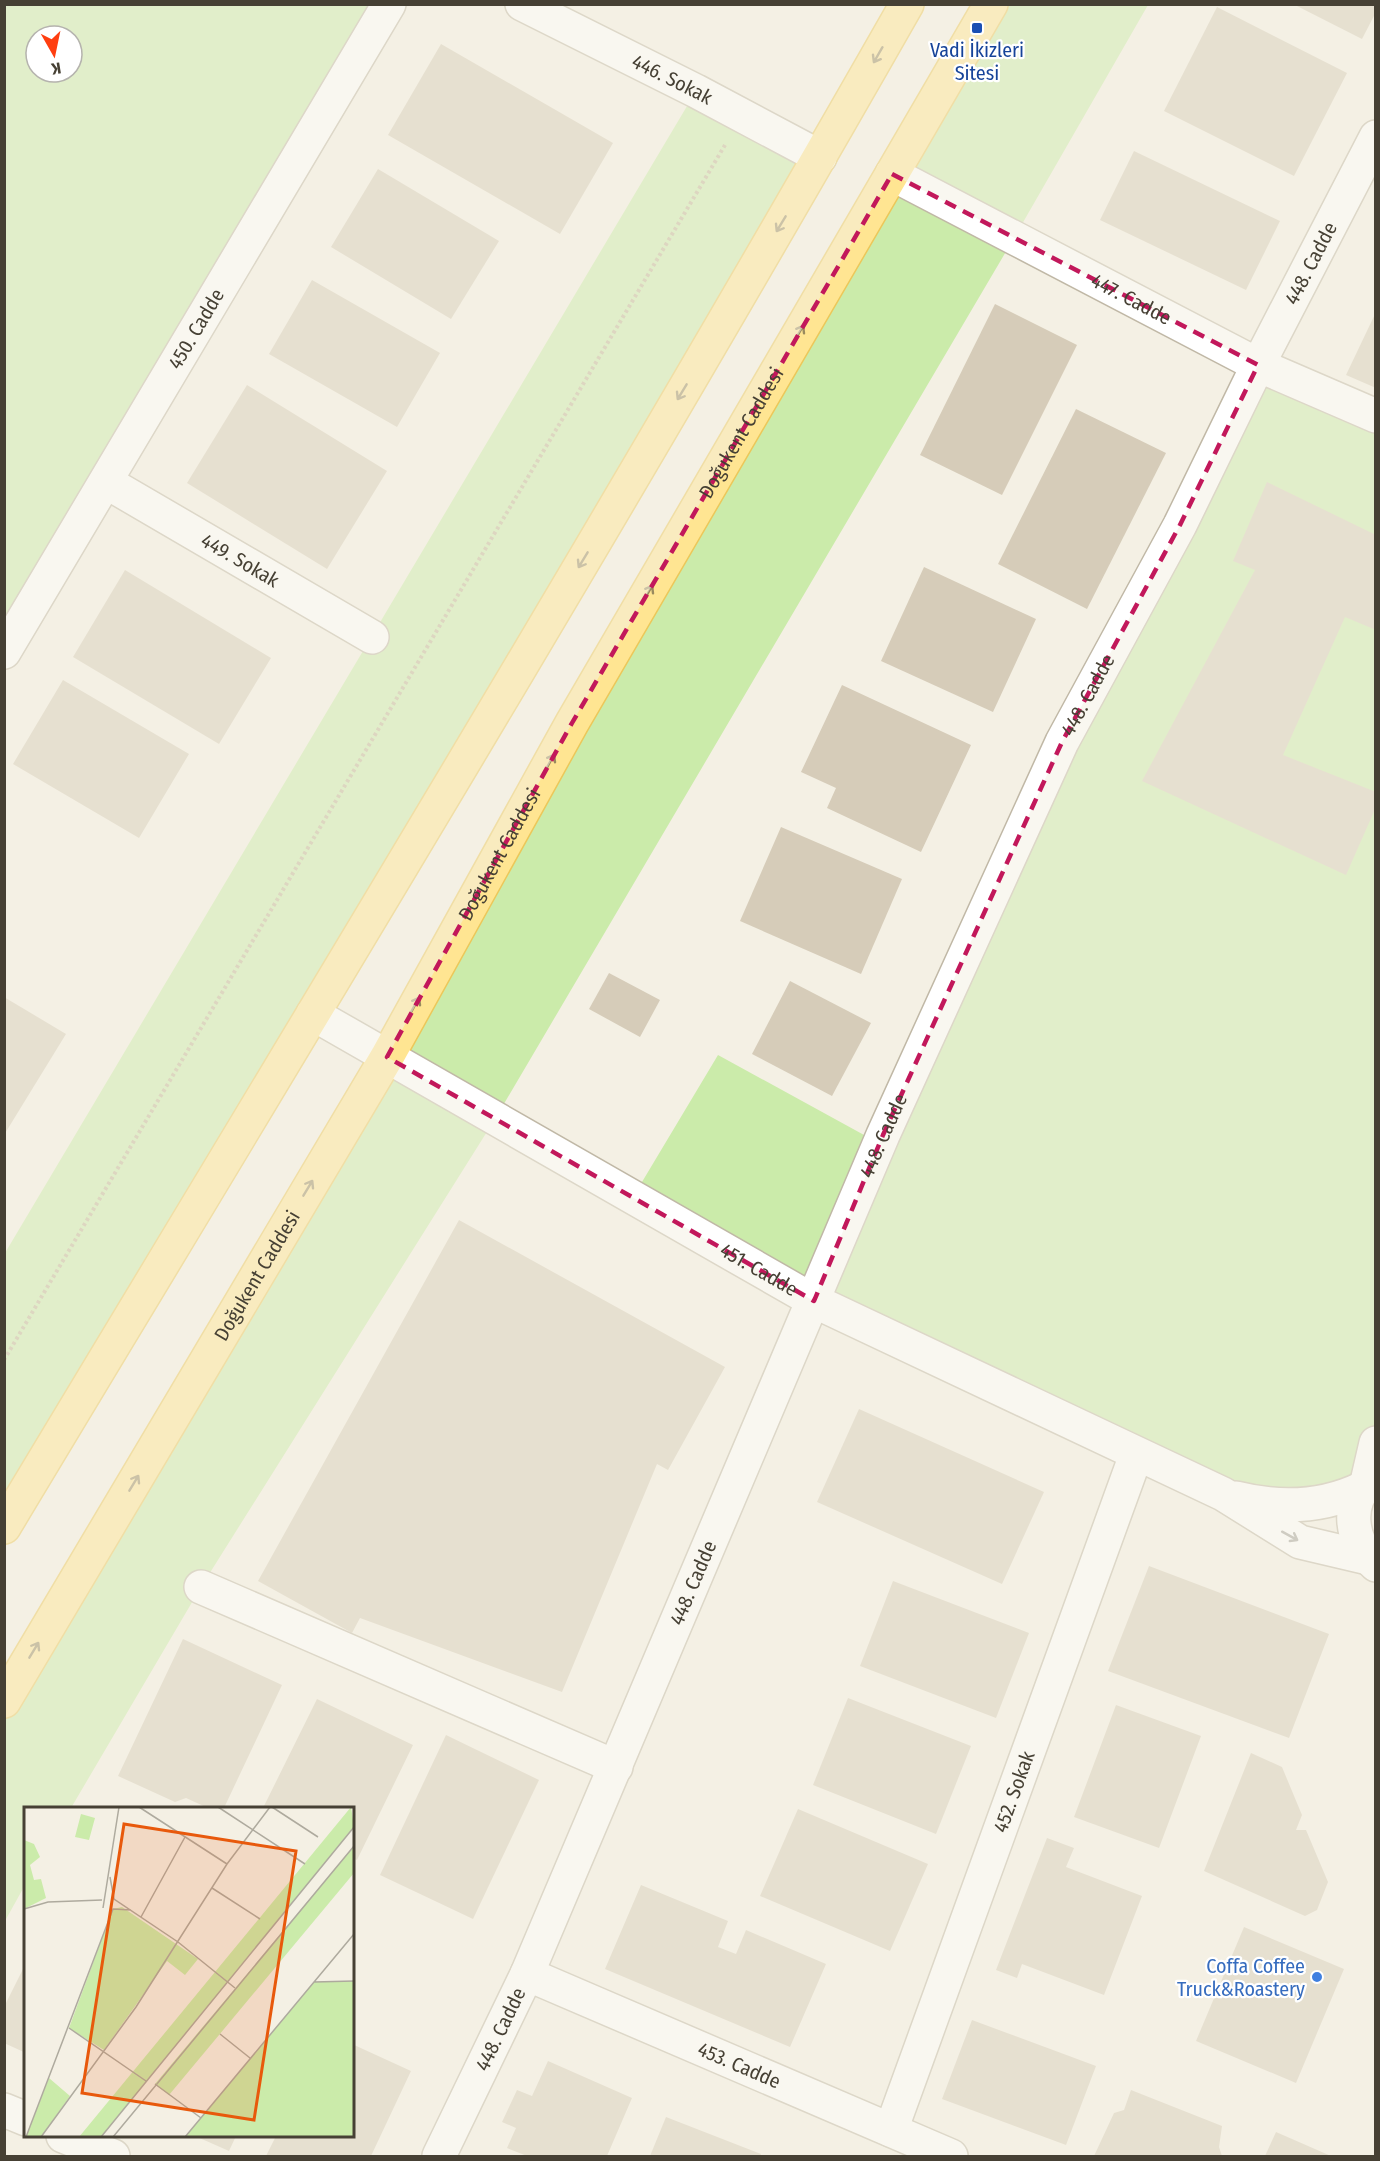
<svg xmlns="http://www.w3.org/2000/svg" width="1380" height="2161" viewBox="0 0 1380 2161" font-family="'Fira Sans Condensed',sans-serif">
  <rect width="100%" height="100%" fill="#f4f0e4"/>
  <!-- green -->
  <g fill="#cbebaa" fill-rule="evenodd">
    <path d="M5,5H389L5,652ZM36,36H72V72H36Z"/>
    <polygon points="991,5 1148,5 1014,238 495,1119 201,1587 71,1808 26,1808 25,1885 5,1921 5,1701"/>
    <polygon points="696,91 820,157 5,1527 5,1253"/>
    <polygon points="1258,365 1375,416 1376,1443 1367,1482 1262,1504 633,1197 718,1055 875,1141"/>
  </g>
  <!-- building -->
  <g fill="#d6ccb9">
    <polygon points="1293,4 1376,4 1376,12 1362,39"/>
    <polygon points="1217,7 1347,73 1294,176 1164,111"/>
    <polygon points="441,44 613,143 560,234 388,135"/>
    <polygon points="1134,151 1280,221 1246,290 1100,220"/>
    <polygon points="378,169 499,241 451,319 331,247"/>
    <polygon points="312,280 440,353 397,427 269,354"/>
    <polygon points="995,304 1077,345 1002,495 920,455"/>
    <polygon points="1376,312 1376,388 1346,375"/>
    <polygon points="247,385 387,471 327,569 187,483"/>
    <polygon points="1076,409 1166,453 1087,609 998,564"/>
    <polygon points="1267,482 1376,535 1376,630 1345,617 1283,755 1376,792 1376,807 1346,875 1142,781 1255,570 1233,561"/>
    <polygon points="924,567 1036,619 993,712 881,661"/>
    <polygon points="125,570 271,658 219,744 73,657"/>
    <polygon points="63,680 189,754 139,838 13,764"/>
    <polygon points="842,685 971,745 921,852 827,808 836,788 801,772"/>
    <polygon points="781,827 902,879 861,974 740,921"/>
    <polygon points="609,973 660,1000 640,1037 589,1009"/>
    <polygon points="790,981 871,1023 832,1096 752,1054"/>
    <polygon points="4,997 66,1034 4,1135"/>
    <polygon points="459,1220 725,1367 668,1470 657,1464 562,1692 360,1618 352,1633 258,1581"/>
    <polygon points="859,1409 1044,1492 1002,1584 817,1502"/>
    <polygon points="1149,1566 1329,1634 1289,1738 1108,1671"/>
    <polygon points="893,1581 1029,1633 996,1718 860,1666"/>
    <polygon points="183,1639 282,1685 224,1808 208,1808 186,1798 175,1802 118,1776"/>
    <polygon points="848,1698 971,1746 936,1834 813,1785"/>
    <polygon points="317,1699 413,1745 357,1860 352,1858 352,1808 263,1808"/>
    <polygon points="1116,1705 1201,1736 1159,1848 1074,1817"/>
    <polygon points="446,1735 539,1780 473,1919 380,1875"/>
    <polygon points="1251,1753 1282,1767 1302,1815 1296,1830 1306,1830 1328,1882 1317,1910 1305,1916 1204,1871"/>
    <polygon points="798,1809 928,1864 890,1951 760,1896"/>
    <polygon points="1047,1838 1074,1848 1066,1867 1142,1896 1104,1995 1022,1964 1017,1978 996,1970"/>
    <polygon points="641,1885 728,1921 718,1947 736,1954 746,1930 826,1964 790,2047 605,1969"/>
    <polygon points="1244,1927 1344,1969 1296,2083 1196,2041"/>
    <polygon points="26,1963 26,2053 4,2043 4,2007"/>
    <polygon points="972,2020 1096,2066 1066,2145 942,2099"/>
    <polygon points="352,2044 411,2071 371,2156 266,2156 276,2136 352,2136"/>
    <polygon points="548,2061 632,2098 607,2156 527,2156 507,2148 516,2128 502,2122 517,2090 532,2096"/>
    <polygon points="1131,2090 1222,2126 1219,2147 1222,2156 1094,2156 1114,2113 1124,2110"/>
    <polygon points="666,2117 761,2154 760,2156 650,2156"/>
    <polygon points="1276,2132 1331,2156 1265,2156"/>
    <polygon points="195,2136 236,2136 229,2151"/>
  </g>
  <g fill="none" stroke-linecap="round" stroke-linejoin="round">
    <!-- minor casing -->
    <g stroke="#c0b8a6" stroke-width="36">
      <g id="minor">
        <path id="s1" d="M522,4L696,91L820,157"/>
        <path id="s2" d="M892,174L1258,365L1376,416"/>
        <path id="s3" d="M108,483L372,637"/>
        <path id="s4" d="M4,652L389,4"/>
        <polyline points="1367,1482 1376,1443"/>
        <polyline points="201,1587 616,1767"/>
        <path id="s5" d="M527,1974L951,2156"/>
        <polyline points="4,2110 26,2119"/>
        <path id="s6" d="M891,2130L1136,1455"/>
        <polyline points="63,2136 113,2156"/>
        <path id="s7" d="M439,2156L527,1974L883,1135L1062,742L1180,525L1258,365L1376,137"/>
      </g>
    </g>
    <!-- tertiary casing -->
    <g stroke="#c0b8a6" stroke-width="36">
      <g id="tertiary">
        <path id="s8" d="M313,1014L814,1301L1223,1494L1300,1542L1368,1558"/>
        <path d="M1373,1478C1344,1502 1350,1541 1376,1565"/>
        <path d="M1236,1498C1280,1509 1322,1508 1363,1488"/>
      </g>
    </g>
    <!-- primary casing -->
    <g stroke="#ecc75a" stroke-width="36">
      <g id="primary">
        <path d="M4,1527C308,1022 615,517 907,4"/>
        <path id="s9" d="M4,1701L387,1057L572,723L991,4"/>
      </g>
    </g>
    <!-- path -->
    <polyline stroke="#c2b597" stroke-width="4" stroke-dasharray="3 3" stroke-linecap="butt" points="4,1360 725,145"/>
    <!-- minor -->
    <use href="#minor" stroke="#fff" stroke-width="33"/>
    <!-- tertiary -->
    <use href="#tertiary" stroke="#fff" stroke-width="33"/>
    <!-- primary -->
    <use href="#primary" stroke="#ffe592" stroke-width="33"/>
  </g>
  <!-- one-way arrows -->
  <defs><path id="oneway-shaft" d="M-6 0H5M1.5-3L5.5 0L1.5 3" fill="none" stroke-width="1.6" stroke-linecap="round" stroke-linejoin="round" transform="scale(1.5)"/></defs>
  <g stroke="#998a5e">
    <use href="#oneway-shaft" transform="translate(878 55) rotate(120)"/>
    <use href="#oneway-shaft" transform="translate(781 224) rotate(121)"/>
    <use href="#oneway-shaft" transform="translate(799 333) rotate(-60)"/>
    <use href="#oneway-shaft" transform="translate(682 392) rotate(121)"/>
    <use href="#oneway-shaft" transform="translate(583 560) rotate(121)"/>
    <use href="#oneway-shaft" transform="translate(648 593) rotate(-60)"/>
    <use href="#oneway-shaft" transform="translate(550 762) rotate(-61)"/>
    <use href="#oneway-shaft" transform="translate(415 1005) rotate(-61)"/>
    <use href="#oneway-shaft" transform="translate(308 1188) rotate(-59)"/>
    <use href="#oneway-shaft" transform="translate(134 1483) rotate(-59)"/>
    <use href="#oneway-shaft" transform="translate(34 1650) rotate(-59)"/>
  </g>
  <use stroke="#a2a09a" href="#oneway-shaft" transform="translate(1290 1536) rotate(29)"/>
  <!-- marked area -->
  <path d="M0 0H1380V2161H0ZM892,174L1258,365L1180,525L1062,742L883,1135L814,1301L387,1057L572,723Z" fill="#f4f0e4" fill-opacity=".55" fill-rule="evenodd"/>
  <path fill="none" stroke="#c2185b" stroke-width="4.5" stroke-dasharray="12 8" stroke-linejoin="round" d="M892,174L1258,365L1180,525L1062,742L883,1135L814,1301L387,1057L572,723Z"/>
  <!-- markers -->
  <rect fill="#1a4fb4" stroke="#fff" stroke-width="2" x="971" y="22" width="12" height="12" rx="3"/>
  <circle fill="#3f7fe0" stroke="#fff" stroke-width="2" cx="1317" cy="1977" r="6"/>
  <g text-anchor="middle" stroke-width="4.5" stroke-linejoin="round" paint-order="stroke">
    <!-- transit labels -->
    <g font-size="20" fill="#164399" stroke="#fff">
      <text x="977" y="57">Vadi İkizleri<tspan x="977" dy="23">Sitesi</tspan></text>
    </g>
    <!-- street labels -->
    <g font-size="20" fill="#464034" stroke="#fff">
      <text dy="7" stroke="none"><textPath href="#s1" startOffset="168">446. Sokak</textPath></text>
      <text dy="7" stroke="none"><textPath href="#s7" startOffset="2085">448. Cadde</textPath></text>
      <text dy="7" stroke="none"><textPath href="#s2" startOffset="270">447. Cadde</textPath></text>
      <text dy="7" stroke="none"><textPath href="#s4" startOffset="376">450. Cadde</textPath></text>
      <text dy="7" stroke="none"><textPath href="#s9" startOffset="1467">Doğukent Caddesi</textPath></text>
      <text dy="7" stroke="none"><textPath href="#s3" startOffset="153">449. Sokak</textPath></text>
      <text dy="7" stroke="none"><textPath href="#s7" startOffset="1599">448. Cadde</textPath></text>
      <text dy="7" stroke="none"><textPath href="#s9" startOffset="981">Doğukent Caddesi</textPath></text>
      <text dy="7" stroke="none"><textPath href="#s7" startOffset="1113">448. Cadde</textPath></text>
      <text dy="7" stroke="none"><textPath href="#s8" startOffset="514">451. Cadde</textPath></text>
      <text dy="7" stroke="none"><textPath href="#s9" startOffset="495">Doğukent Caddesi</textPath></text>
      <text dy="7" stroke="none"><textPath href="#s7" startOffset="627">448. Cadde</textPath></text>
      <text dy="7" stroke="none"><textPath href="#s6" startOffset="360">452. Sokak</textPath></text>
      <text dy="7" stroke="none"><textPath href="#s7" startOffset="141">448. Cadde</textPath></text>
      <text dy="7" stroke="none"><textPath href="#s5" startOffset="231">453. Cadde</textPath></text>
    </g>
    <!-- shop labels -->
    <g font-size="20" fill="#366cbe" stroke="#fff" text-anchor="end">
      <text x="1305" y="1973">Coffa Coffee<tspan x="1305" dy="23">Truck&amp;Roastery</tspan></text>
    </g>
  </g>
  <!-- overview -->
  <g transform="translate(24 1807)">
    <rect width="330" height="330" fill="#f4f0e4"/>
    <path d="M327,0L330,20L77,330H55ZM57,7L71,11L65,33L51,30ZM0,33L10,37L16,50L6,58L10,73L17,72L22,91L0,102ZM330,39V66L145,288L131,277ZM98,100L174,152L161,168L143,154L80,243L45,221L89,102ZM330,174V330H161L290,175ZM25,271L46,289L17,330H2Z" fill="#cbebaa"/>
    <path fill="none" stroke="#aeaa9e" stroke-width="1.5" d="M115,0L203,57M194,0L281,57M248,0L294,30M86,70L90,92L154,135L211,181M188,81L236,112M79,101L95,0M0,102L24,95L78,93M117,110L161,30M290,175L330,174M45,221L122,274M196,227L226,251M131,277L177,311M2,330L89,102L107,103M17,330L112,200L203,57L246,0M77,330L330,20M89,330L330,39M161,330L330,127"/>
    <path fill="#e8590c" fill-opacity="0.15" stroke="#e8590c" stroke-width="3" d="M100,17L272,44L230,313L58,286Z"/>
    <rect width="330" height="330" fill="none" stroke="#464034" stroke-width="3"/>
  </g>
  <!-- border -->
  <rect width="1380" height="2161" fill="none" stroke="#464034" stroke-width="12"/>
  <!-- north arrow -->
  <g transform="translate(54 54) rotate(171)"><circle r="28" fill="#ffffff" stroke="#b5b3ae" stroke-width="1.5"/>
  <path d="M0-4.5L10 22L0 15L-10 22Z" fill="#ff3e10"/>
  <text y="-9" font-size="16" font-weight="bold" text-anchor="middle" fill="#464034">K</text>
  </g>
</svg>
